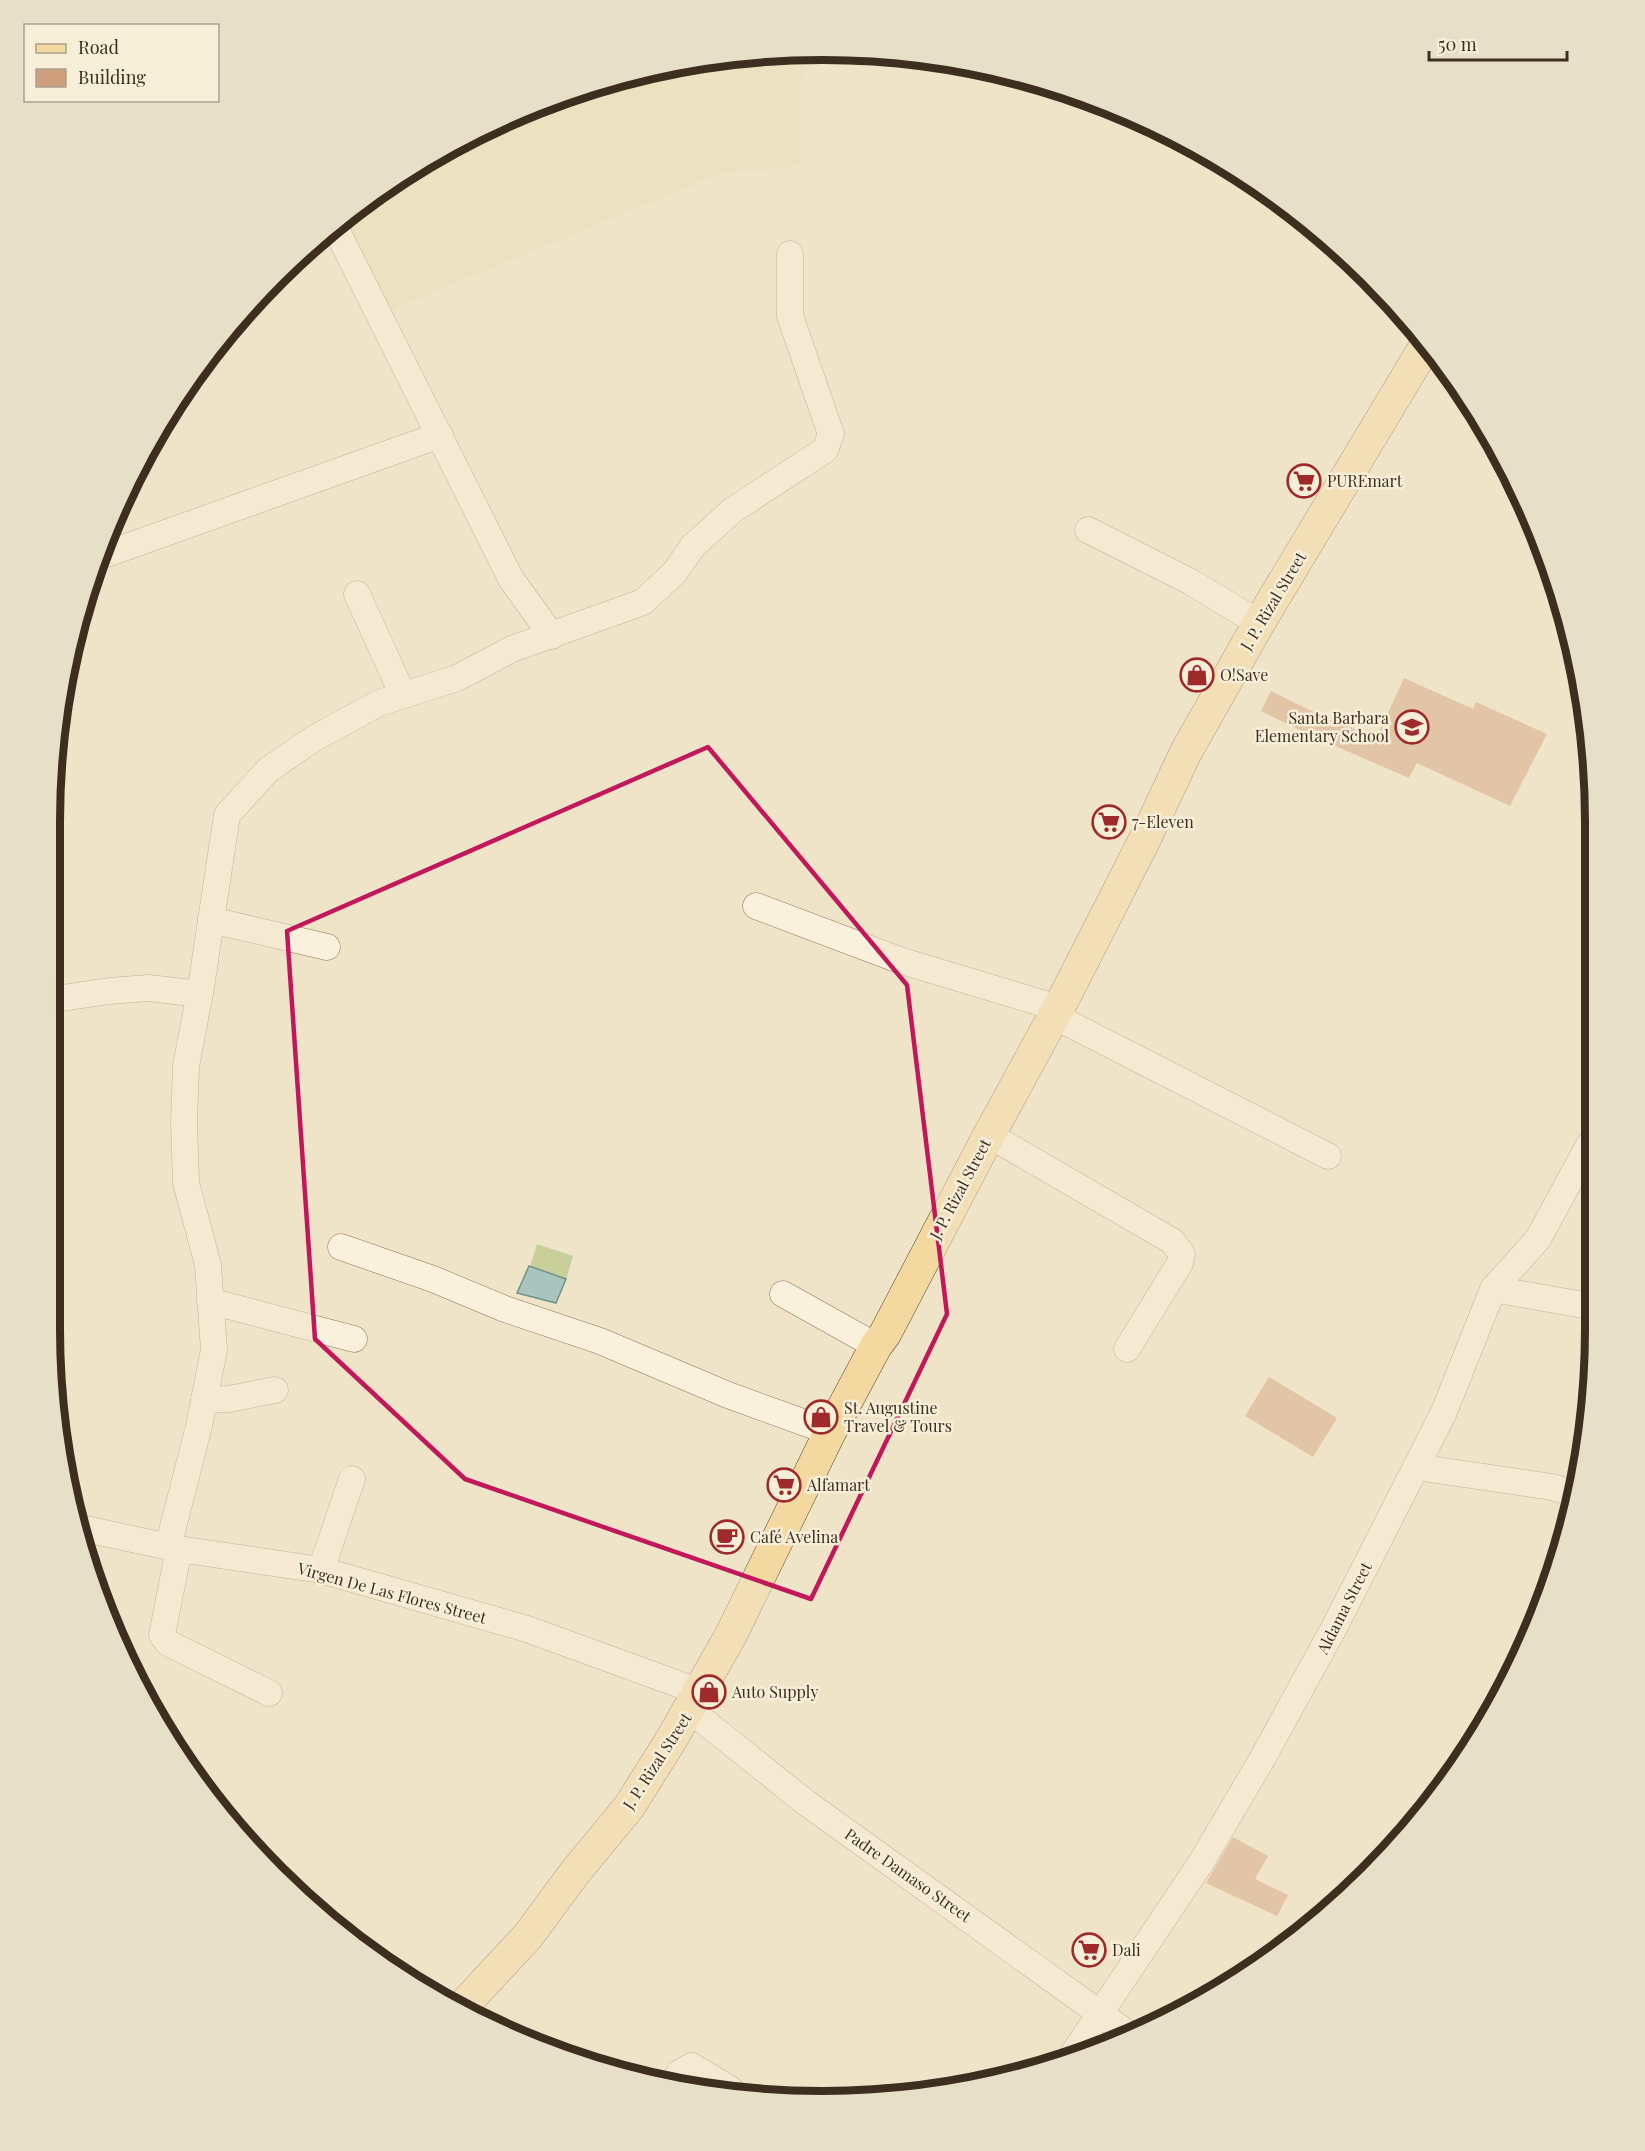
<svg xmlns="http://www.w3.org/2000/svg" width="1645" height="2151" viewBox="0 0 1645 2151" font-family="'Playfair Display',serif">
  <rect width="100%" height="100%" fill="#f0e4c8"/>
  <!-- farmland -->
  <polygon fill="#e6deb5" points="820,50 801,81 800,166 720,174 381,314 342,219 393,180 527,108 672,64"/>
  <!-- green -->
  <polygon fill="#c9cf9b" points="537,1244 573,1256 566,1280 530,1267"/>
  <!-- water -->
  <polygon fill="#a9c4bc" stroke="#6f938a" stroke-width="1.5" points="529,1266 566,1279 556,1303 517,1293"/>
  <!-- building -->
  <g fill="#cf9f7d">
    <polygon points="1404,678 1473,709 1476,702 1547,734 1510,806 1417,763 1409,778 1308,734 1261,711 1271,691 1340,725 1341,723 1376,739"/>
    <polygon points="1269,1377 1337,1418 1313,1457 1245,1416"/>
    <polygon points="1233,1837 1268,1856 1255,1879 1288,1895 1277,1916 1206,1883"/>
  </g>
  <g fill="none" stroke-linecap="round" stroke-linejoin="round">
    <!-- minor casing -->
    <g stroke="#8d765c" stroke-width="27">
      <g id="minor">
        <polyline points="334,225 511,579 552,636"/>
        <polyline points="1088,530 1191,582 1259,623"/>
        <polyline points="101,556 440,435"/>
        <polyline points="357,594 403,695"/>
        <polyline points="756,906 902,961 1058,1008"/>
        <polyline points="211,920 327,947"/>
        <polyline points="62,998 109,991 149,988 200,994"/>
        <polyline points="1054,1016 1328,1156"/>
        <polyline points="989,1135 1172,1241 1182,1254 1180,1263 1127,1349"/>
        <polyline points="341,1247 433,1279 505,1309 600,1341 728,1395 830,1432"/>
        <polyline points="1493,1289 1589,1306"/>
        <polyline points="783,1294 876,1346"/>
        <polyline points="210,1301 354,1339"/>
        <polyline points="204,1400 229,1399 275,1390"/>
        <polyline points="1416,1467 1552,1487 1572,1493"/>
        <polyline points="76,1527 179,1549 321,1570 527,1629 700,1692"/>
        <polyline points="168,1547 199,1426 214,1350 208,1265 186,1183 184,1122 186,1066 201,987 227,815 268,770 313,739 379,703 457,678 512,649 643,602 675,572 693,546 733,510 825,450 831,434 790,316 790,254"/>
        <polyline points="179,1549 162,1635 168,1643 269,1693"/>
        <polyline points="321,1570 352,1479"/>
        <polyline points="690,1710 805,1802 1130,2035"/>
        <polyline points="1071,2057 1202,1861 1261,1761 1335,1626 1444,1412 1493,1289 1538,1239 1589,1145"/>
        <polyline points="674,2082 679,2073 692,2066 730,2089"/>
      </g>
    </g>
    <!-- major casing -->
    <g stroke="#5b4430" stroke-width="33">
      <polyline id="major" points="461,2008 528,1936 576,1871 629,1807 671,1740 731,1635 830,1432 876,1346 885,1334 989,1135 1067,992 1145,839 1186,752 1259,623 1426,345"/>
    </g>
    <!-- minor -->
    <use href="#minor" stroke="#faf1dc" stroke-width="26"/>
    <!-- major -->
    <use href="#major" stroke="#f3d9a0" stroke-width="32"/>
  </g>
  <!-- marked area -->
  <path d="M0 0H1645V2151H0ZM708,747L907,985L947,1314L811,1599L465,1479L315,1339L287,931Z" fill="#f0e4c8" fill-opacity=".55" fill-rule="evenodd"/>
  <path fill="none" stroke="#c2185b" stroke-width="4.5" stroke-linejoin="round" d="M708,747L907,985L947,1314L811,1599L465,1479L315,1339L287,931Z"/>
  <!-- icons -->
  <defs>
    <g id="supermarket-ring" transform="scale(1.725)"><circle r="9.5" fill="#f7eed8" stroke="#9e2a2b" stroke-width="1.5"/><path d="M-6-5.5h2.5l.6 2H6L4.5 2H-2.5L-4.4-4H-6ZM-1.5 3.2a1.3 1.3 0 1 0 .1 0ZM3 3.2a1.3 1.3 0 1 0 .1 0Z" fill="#9e2a2b"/></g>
    <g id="shop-ring" transform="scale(1.725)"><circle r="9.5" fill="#f7eed8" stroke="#9e2a2b" stroke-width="1.5"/><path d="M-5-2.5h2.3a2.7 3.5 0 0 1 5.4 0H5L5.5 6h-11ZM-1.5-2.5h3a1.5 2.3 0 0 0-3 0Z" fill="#9e2a2b"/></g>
    <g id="school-ring" transform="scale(1.725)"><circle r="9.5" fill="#f7eed8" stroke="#9e2a2b" stroke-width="1.5"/><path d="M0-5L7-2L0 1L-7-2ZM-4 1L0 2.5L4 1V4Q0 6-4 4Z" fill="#9e2a2b"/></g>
    <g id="cafe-ring" transform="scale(1.725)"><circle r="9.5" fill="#f7eed8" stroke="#9e2a2b" stroke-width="1.5"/><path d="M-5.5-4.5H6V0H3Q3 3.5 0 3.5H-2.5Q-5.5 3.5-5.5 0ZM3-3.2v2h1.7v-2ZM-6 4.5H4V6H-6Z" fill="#9e2a2b"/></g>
  </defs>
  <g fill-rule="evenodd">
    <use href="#supermarket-ring" x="1304" y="481"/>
    <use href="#shop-ring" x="1197" y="675"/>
    <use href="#school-ring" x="1412" y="727"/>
    <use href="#supermarket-ring" x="1109" y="822"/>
    <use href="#shop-ring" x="821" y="1417"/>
    <use href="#supermarket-ring" x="784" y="1485"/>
    <use href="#cafe-ring" x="727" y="1537"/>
    <use href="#shop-ring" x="709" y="1692"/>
    <use href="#supermarket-ring" x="1089" y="1950"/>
  </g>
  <g text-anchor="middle" stroke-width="5" stroke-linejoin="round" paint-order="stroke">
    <!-- poi labels -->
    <g font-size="16" fill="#3d2e20" stroke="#f7eed8" text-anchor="start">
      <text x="1327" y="487">PUREmart</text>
      <text x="1220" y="681">O!Save</text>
      <text x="1389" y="724" text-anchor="end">Santa Barbara<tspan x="1389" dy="18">Elementary School</tspan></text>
      <text x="1132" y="828">7-Eleven</text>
      <text x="844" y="1414">St. Augustine<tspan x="844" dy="18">Travel &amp; Tours</tspan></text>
      <text x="807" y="1491">Alfamart</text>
      <text x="750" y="1543">Café Avelina</text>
      <text x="732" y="1698">Auto Supply</text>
      <text x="1112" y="1956">Dali</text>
    </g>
    <!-- street labels -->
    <g font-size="16" fill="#3d2e20" stroke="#f7eed8">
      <text transform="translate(1273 601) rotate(-59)" y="6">J. P. Rizal Street</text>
      <text transform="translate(960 1189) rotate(-62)" y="6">J. P. Rizal Street</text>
      <text transform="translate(392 1593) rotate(15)" y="6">Virgen De Las Flores Street</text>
      <text transform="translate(1344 1608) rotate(-63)" y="6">Aldama Street</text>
      <text transform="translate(657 1761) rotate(-57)" y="6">J. P. Rizal Street</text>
      <text transform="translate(908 1875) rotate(35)" y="6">Padre Damaso Street</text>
    </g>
  </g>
  <!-- crop -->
  <path d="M0 0H1645V2151H0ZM822 60H823A762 762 0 0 1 1585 822V1329A762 762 0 0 1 823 2091H822A762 762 0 0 1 60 1329V822A762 762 0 0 1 822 60Z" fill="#e8dfc9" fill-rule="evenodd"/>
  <path fill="none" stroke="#3d2e20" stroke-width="8" d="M822 60H823A762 762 0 0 1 1585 822V1329A762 762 0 0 1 823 2091H822A762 762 0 0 1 60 1329V822A762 762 0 0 1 822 60Z"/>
  <!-- legend -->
  <rect x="24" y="24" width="195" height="78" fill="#f7eed8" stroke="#ada18e" stroke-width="1.5"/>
  <rect x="36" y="44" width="30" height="9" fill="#f3d9a0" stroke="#ada18e" stroke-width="1.5"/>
  <text x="78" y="54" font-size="18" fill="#3d2e20">Road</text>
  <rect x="36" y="69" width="30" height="18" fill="#cf9f7d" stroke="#ada18e" stroke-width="1.5"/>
  <text x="78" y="84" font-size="18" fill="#3d2e20">Building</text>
  <!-- scale -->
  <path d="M1429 51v9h138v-9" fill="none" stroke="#3d2e20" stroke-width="3"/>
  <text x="1438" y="51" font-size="18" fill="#3d2e20" stroke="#f7eed8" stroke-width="4.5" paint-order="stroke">50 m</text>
</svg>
